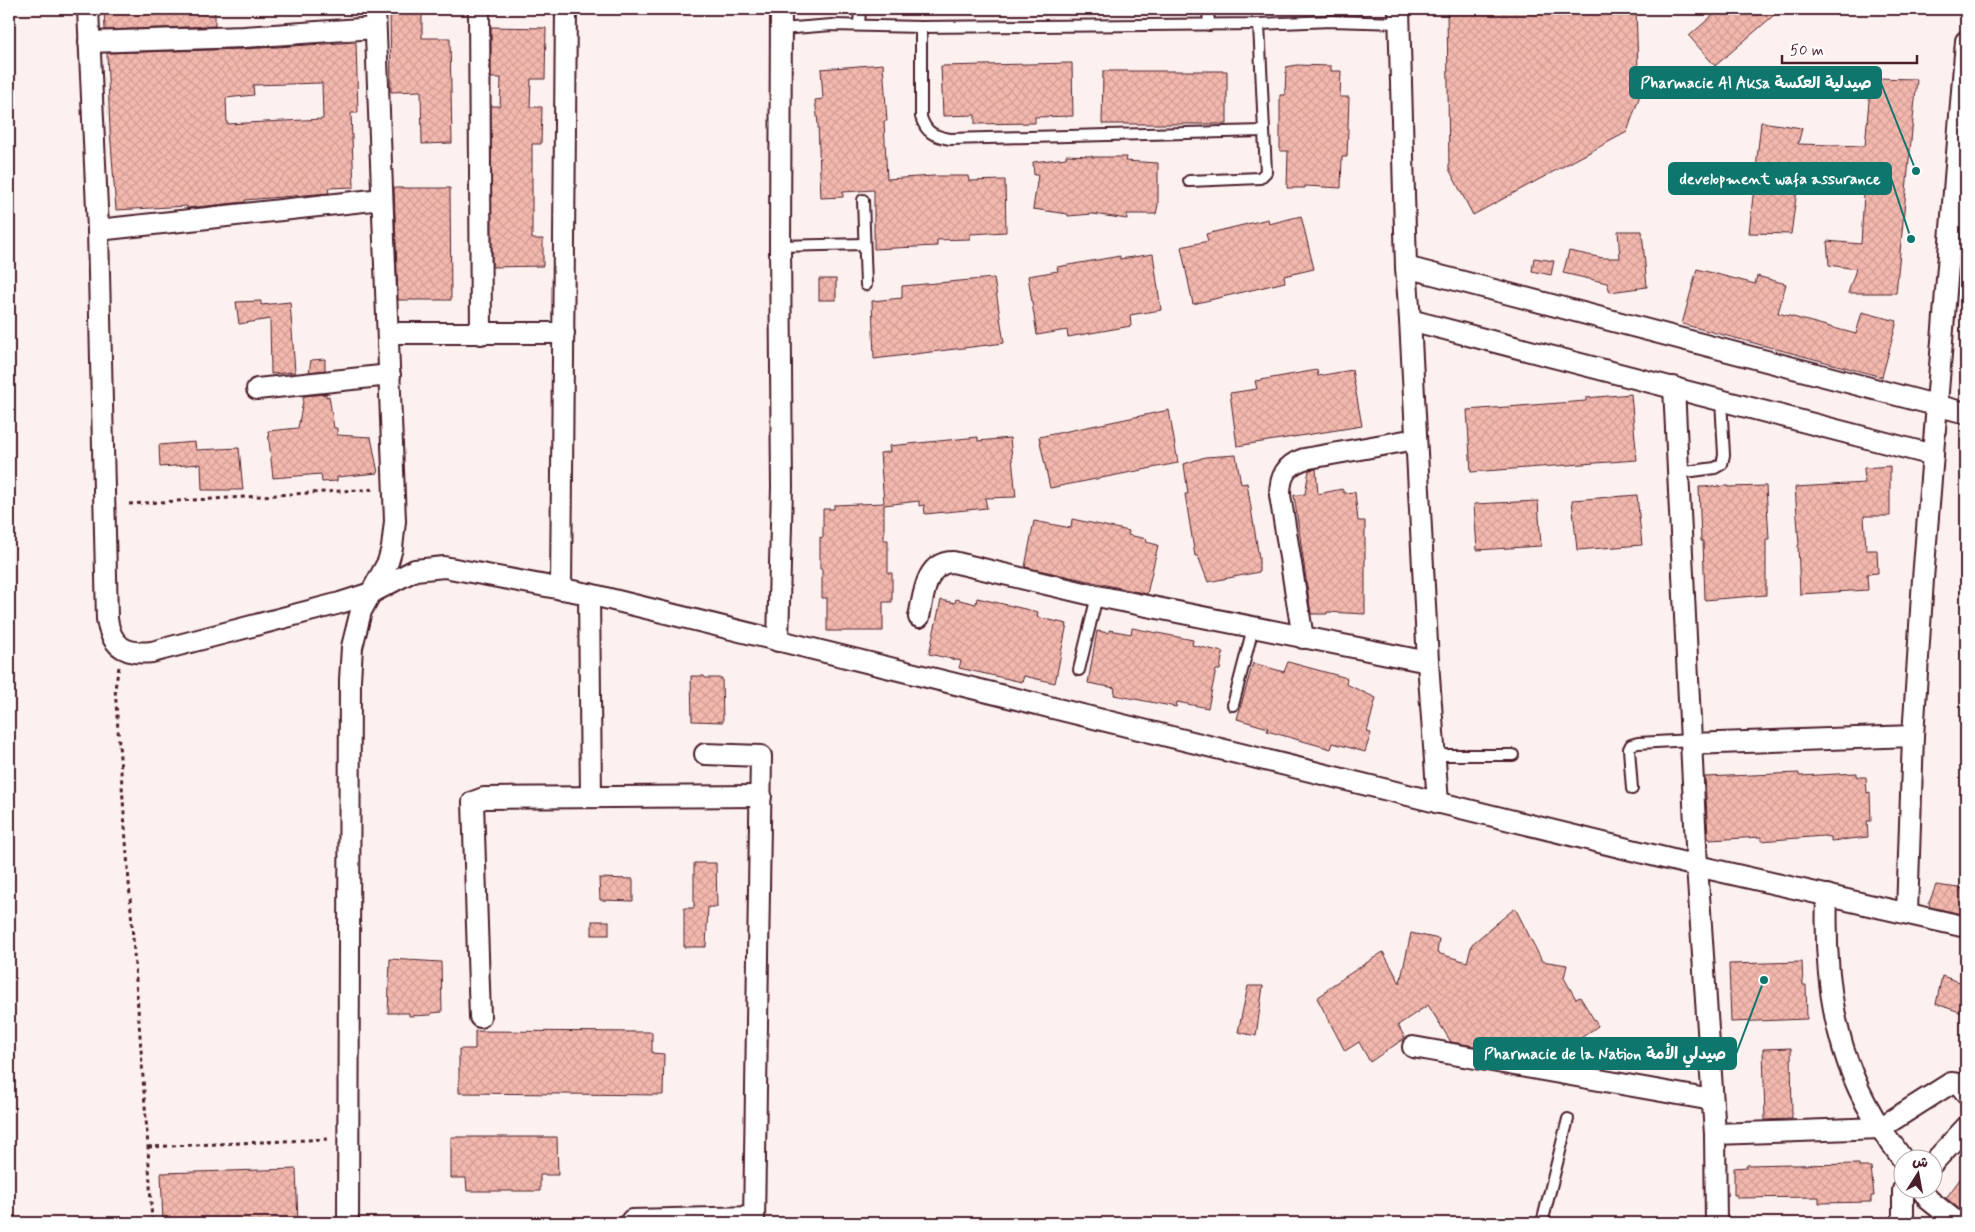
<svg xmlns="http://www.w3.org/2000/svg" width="1975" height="1232" viewBox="0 0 1975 1232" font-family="Mynerve,'Playpen Sans Arabic',sans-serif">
  <defs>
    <pattern id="building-cross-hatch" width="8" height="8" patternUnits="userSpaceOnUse" patternTransform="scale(1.25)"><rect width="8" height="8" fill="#f3b8ae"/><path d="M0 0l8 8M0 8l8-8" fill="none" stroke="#d29e96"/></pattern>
  </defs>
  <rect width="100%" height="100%" fill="#fdf1ef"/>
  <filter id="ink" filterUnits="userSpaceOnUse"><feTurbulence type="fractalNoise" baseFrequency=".02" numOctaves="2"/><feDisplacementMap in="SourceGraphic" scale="10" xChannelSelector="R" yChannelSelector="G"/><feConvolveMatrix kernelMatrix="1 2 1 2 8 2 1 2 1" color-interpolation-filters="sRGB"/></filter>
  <g filter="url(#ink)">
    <!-- building -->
    <g fill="url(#building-cross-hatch)" stroke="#4a1f2b" fill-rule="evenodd">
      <polygon points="104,9 215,9 215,26 105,30"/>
      <polygon points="390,9 422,9 422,38 450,38 452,143 422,144 421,91 391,92"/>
      <polygon points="1447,9 1636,9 1639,98 1627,132 1473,215 1449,169"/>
      <polygon points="1720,9 1781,9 1715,66 1689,36"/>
      <polygon points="491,27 546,28 545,79 531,79 530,107 542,107 541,144 532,144 532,239 543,239 543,266 492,267 491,106 500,106 501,78 491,78"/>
      <path d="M356,42L358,113H351L354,187L328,188L329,193L245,200V202L187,208V206L116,210L110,130L107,53L244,49ZM322,83L323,119L227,124L226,98L254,95L253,85Z"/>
      <polygon points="1072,63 1073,116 1035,117 1035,123 975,124 975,115 943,116 941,66"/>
      <polygon points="883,64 887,121 884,121 887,179 933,176 968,176 969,181 1005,180 1006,232 970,234 970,239 937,240 937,246 874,249 874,190 843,192 843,197 821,198 818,124 815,100 823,99 821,69"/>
      <polygon points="1296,65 1331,66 1331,71 1341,71 1340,97 1349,97 1347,157 1342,157 1341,188 1305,186 1305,188 1287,188 1288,151 1280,151 1280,95 1285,95 1286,67"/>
      <polygon points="1103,71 1227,71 1227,124 1102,124"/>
      <polygon points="1871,78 1917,79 1896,293 1848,293 1856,269 1829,265 1827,241 1861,244 1865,176 1800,168 1791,234 1749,233 1761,122 1802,128 1798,144 1865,146"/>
      <polygon points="1066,155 1092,156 1092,157 1126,157 1125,161 1158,163 1158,205 1156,214 1127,214 1127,219 1093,214 1068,216 1068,214 1033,209 1038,175 1034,175 1033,162 1066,158"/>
      <polygon points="394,188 450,188 451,300 398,300"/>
      <polygon points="1301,216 1314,269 1284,276 1285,282 1193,304 1181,247 1208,241 1206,234 1268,219 1269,224"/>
      <polygon points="1618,231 1642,231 1647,287 1610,292 1607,283 1563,273 1569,251 1603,258 1620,258"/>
      <polygon points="1153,254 1161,310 1130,315 1131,326 1068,337 1067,330 1037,335 1028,276 1058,271 1057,267 1120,256 1120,259"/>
      <polygon points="1534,258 1554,261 1551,275 1532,271"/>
      <polygon points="1697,269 1755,284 1757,276 1786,284 1778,313 1856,334 1862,312 1897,321 1882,377 1682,324"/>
      <polygon points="994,278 1004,343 874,359 872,301 902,298 902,286"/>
      <rect x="819" y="279" width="17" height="21"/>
      <polygon points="261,301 261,305 290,302 295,372 271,374 270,319 239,324 236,302"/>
      <polygon points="325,359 325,370 309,372 311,360"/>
      <polygon points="1317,370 1318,376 1352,370 1362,426 1237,446 1230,393 1257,389 1255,381"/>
      <polygon points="326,394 326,397 329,396 334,428 337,428 337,435 371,437 378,473 337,477 337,481 322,482 321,474 273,478 268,431 298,428 304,396"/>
      <polygon points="1631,394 1637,460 1471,472 1467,410 1586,401 1586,398"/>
      <polygon points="1169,410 1178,463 1050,488 1039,437"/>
      <polygon points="978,437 978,441 1010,438 1016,497 985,498 987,508 925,514 924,505 919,506 919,501 884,505 884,540 888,540 888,573 892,573 892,602 883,602 883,631 827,631 827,598 822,598 822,569 820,569 820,537 823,538 823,509 834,509 834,505 884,503 880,453 890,452 889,446"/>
      <polygon points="195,442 196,450 239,448 243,490 202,490 201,464 160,467 159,445"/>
      <polygon points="1236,455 1241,484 1247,483 1259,558 1259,572 1208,582 1198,556 1195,556 1185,494 1188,494 1184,464 1205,457"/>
      <polygon points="1890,466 1890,516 1864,516 1866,550 1877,550 1878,573 1867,574 1868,590 1800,594 1798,545 1799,545 1795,487 1865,483 1864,468"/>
      <polygon points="1316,469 1318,494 1342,489 1344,493 1355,492 1358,521 1365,521 1365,614 1327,612 1327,614 1311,614 1294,495 1305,494 1309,470"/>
      <polygon points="1728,486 1728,487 1766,486 1769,539 1766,539 1766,595 1705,600 1703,541 1701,541 1699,487"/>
      <polygon points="1637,495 1642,545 1577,550 1572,500"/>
      <polygon points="1538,501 1541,546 1477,550 1474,504"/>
      <polygon points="1072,519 1129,531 1128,535 1147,539 1146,542 1158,545 1147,594 1025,567 1034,521 1071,528"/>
      <polygon points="977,598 1038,612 1037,617 1067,624 1055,683 1024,676 1022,682 959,668 961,661 929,654 941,600 955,603 956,599 976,604"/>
      <polygon points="1132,628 1193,640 1192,645 1223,652 1220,670 1216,670 1208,708 1177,702 1176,707 1114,695 1115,688 1088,683 1097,631 1109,633 1109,630 1131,634"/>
      <polygon points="1288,662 1347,678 1346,684 1376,698 1367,732 1371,733 1365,752 1333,743 1331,749 1267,731 1268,728 1237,719 1253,663 1284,672"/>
      <polygon points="691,676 704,676 705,678 722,678 723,722 692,721"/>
      <polygon points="1799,773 1799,776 1857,773 1857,777 1866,777 1867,793 1870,792 1871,821 1867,821 1868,837 1831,841 1831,837 1823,836 1761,841 1761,837 1710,840 1709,838 1708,838 1705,777"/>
      <polygon points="694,863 716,863 717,907 708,907 706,947 684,947 684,908 694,908"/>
      <polygon points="599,878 633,879 633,901 600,900"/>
      <polygon points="1936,885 1966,889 1966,915 1930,907 1929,903"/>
      <polygon points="1515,908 1542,961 1567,965 1564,978 1576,999 1580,997 1598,1026 1560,1053 1552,1042 1531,1056 1451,1042 1428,1005 1398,1025 1405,1038 1370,1062 1359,1042 1345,1051 1317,998 1327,991 1328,988 1383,952 1400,983 1411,933 1439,939 1437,953 1467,962 1472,944"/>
      <rect x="592" y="921" width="17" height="14"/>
      <polygon points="390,959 441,962 442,1012 431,1013 431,1015 409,1016 409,1013 388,1013"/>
      <polygon points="1802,962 1803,985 1806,985 1807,1019 1731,1022 1729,964"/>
      <polygon points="1942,976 1966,984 1966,1014 1936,1004"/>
      <polygon points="1248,986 1263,986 1256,1036 1238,1032"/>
      <polygon points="475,1031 652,1032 652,1053 664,1054 663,1095 459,1093 459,1049 475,1049"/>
      <polygon points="1791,1048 1792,1119 1765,1120 1763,1049"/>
      <polygon points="451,1137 557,1137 558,1175 540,1175 540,1191 467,1191 466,1178 451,1178"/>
      <polygon points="1791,1164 1791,1165 1859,1164 1859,1167 1871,1167 1874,1196 1871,1196 1871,1202 1819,1203 1819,1197 1737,1198 1737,1195 1734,1195 1734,1168 1747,1167 1747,1165"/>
      <polygon points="296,1169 298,1223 163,1223 161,1173"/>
      <polygon points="1966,1171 1966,1215 1946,1198"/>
    </g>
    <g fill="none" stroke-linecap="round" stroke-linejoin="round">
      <!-- lane casing -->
      <g stroke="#4a1f2b" stroke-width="14">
        <g id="lane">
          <polyline points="1208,9 1209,25"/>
          <polyline points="859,25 860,9"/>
          <path d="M921,27V117C926,133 934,136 950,139L1264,131L1259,24"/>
          <polyline points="781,29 832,25 921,27 1259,24 1331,21 1399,23"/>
          <polyline points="1189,181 1260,178 1266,172 1264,131"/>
          <polyline points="863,200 866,285"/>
          <polyline points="780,246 864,244"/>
          <polyline points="1678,473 1715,468 1722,464 1724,455 1721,399"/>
          <polyline points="1079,670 1097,596"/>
          <polyline points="1233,705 1253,628"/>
          <polyline points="1435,755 1513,755"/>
          <polyline points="1632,789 1629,749 1631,745 1638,743 1691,740"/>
          <polyline points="1542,1223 1568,1119"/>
        </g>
      </g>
      <!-- street casing -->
      <g stroke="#4a1f2b" stroke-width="24">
        <g id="street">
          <path d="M88,9L98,230L107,619C111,647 126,655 152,652L340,603L371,593L415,570L444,567L589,594L1697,866L1966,927"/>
          <polyline points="479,9 481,334"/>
          <polyline points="1399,9 1406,267 1410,320 1428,662 1438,803"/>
          <polyline points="89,42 244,37 375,28"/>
          <polyline points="98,230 382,199"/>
          <polyline points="1406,267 1966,413"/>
          <polyline points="1410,320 1933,455"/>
          <polyline points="388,333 564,333"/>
          <polyline points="1674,387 1697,866 1715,1134 1716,1223"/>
          <polyline points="257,389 390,375"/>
          <polyline points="561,589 566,9"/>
          <polyline points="589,594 591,797"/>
          <path d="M919,617C924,595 925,562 953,562L1097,596L1428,662"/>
          <path d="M1303,638L1280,495C1280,476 1286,465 1304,459L1416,439"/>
          <polyline points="778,641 782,487 780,246 781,9"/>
          <polyline points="1692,744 1913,736"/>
          <polyline points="705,754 761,756 754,1223"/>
          <path d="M1827,895C1824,978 1834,1058 1881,1129C1888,1139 1896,1149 1903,1160"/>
          <polyline points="1907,913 1913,736 1923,579 1966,41"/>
          <polyline points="480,1017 473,802 484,798 761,796"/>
          <polyline points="1413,1047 1712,1100"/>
          <polyline points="1715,1134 1880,1128 1951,1083 1959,1084 1966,1093"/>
          <polyline points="1932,1164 1966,1127"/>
          <polyline points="1922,1190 1929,1200 1958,1223"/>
          <polyline points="348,1223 350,680 352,647 361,611 388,562 392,548 395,521 375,9"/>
          <polyline points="630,1223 632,1220 754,1217"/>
          <polyline points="1903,1223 1903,1190"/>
        </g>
      </g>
      <!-- path -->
      <g stroke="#4a1f2b" stroke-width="3" stroke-dasharray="4 4" stroke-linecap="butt">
        <polyline points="129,504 375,489"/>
        <polyline points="119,667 115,688 148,1147 152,1223"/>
        <polyline points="148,1147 330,1139"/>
      </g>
      <!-- lane -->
      <use href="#lane" stroke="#fff" stroke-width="10"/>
      <!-- street -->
      <use href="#street" stroke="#fff" stroke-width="20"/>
    </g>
  </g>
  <!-- callouts -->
  <path fill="none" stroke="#0f766e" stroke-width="2" d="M1916 171L1881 83M1911 239L1891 178M1764 980L1736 1054"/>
  <g fill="#0f766e" stroke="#fff" stroke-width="2">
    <circle cx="1916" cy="171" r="5"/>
    <circle cx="1911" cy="239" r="5"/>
    <circle cx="1764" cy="980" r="5"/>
  </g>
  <g fill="#0f766e" stroke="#0f766e" stroke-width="2">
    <rect x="1630" y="67" width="251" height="31" rx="5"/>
    <rect x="1669" y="163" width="222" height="31" rx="5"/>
    <rect x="1474" y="1038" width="262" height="31" rx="5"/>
  </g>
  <g font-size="16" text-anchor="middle" font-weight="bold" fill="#fff">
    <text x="1756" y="88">Pharmacie Al Aksa صيدلية العكسة</text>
    <text x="1780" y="184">development wafa assurance</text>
    <text x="1605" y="1059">Pharmacie de la Nation صيدلي الأمة</text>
  </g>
  <!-- margin -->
  <rect width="1975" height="1232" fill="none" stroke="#fff" stroke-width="30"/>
  <rect x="15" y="15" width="1945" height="1202" fill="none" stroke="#4a1f2b" stroke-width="2" filter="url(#ink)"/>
  <!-- north arrow -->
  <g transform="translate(1918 1174) rotate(11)"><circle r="24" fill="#ffffff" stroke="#b7a5aa"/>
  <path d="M0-4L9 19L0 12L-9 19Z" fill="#4a1f2b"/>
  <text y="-8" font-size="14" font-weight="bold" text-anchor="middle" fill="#4a1f2b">ش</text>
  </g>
  <!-- scale -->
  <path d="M1782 55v8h135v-8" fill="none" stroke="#4a1f2b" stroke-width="2.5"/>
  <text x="1790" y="55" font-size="15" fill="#4a1f2b" stroke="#ffffff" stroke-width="4" paint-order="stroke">50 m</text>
</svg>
